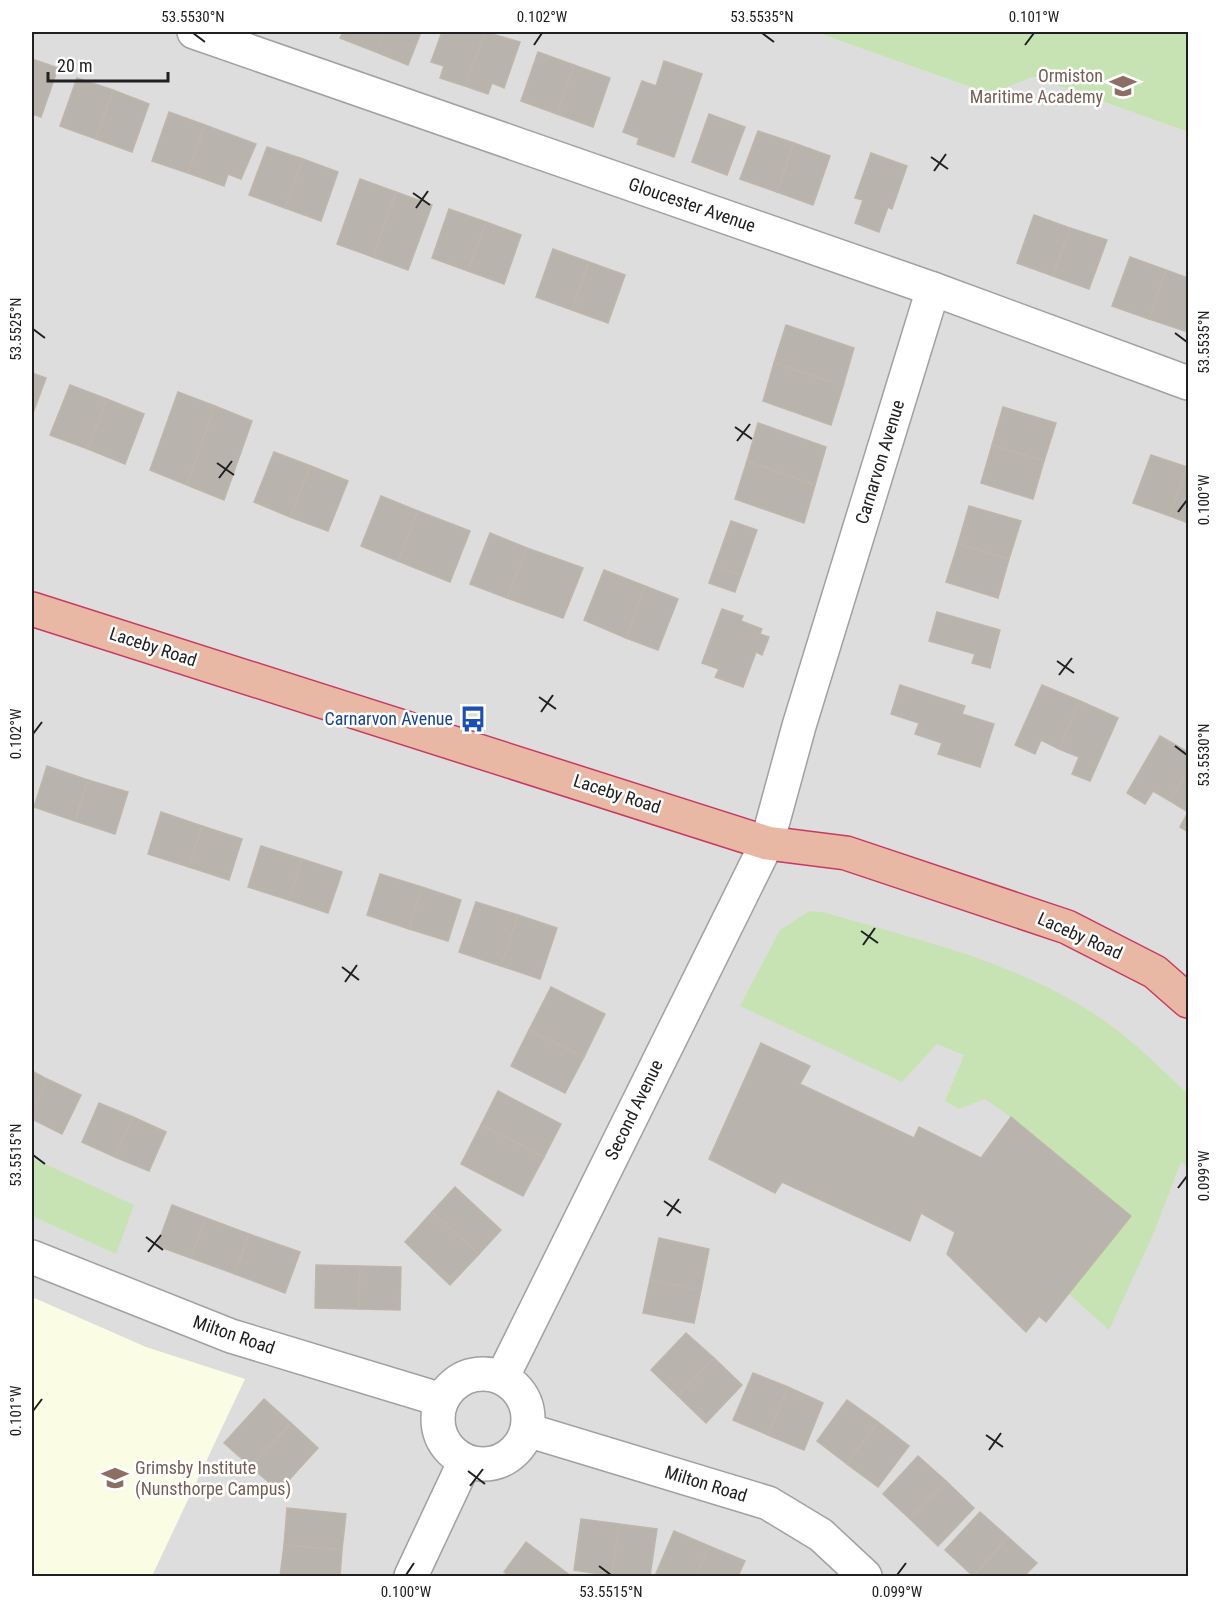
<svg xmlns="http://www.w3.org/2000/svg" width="1220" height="1608" viewBox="0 0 1220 1608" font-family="'Roboto Condensed',sans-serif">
  <rect width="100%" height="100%" fill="#efede7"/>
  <!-- residential -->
  <polygon fill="#dedddd" points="32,32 815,32 990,94 1033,77 1188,132 1188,1576 32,1576"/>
  <!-- education -->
  <polygon fill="#fafce4" points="32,1297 146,1347 245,1379 152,1576 32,1576"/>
  <!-- grass -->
  <g fill="#c7e3b3">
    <polygon points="815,32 1188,32 1188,132 1033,77 990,94"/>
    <path d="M809,911L823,912C918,940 1024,963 1106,1022C1135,1042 1162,1070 1188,1094V1168L1181,1162L1152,1237L1109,1330L1069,1294L1131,1216L1011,1117L985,1099L959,1109L945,1101L964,1055L937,1044L902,1082L740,1006L780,930Z"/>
    <polygon points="32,1158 134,1205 116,1254 32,1216"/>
  </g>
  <!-- building -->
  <g fill="#b8b3ad" stroke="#bfb6ab" stroke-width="1.5">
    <polygon points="343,32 384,32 376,52 340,38"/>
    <polygon points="384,32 421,32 408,65 376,52"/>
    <polygon points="442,32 485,32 465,86 440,78 444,66 431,62"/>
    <polygon points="485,32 520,42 504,88 492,83 488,94 465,86"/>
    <polygon points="538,52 574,65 557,114 521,101"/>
    <polygon points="32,59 58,68 41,117 32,114"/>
    <polygon points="664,61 702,74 674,157 637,144 639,138 623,132 642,81 656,86"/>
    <polygon points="574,65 610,78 593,127 557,114"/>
    <polygon points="77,78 113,90 96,139 60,126"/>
    <polygon points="113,90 149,104 132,152 96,139"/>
    <polygon points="169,112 205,125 188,173 152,161"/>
    <polygon points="709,114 745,127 727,175 692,162"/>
    <polygon points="205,125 256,144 241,179 228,174 224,186 188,173"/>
    <polygon points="758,131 794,143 777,192 740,179"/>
    <polygon points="794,143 830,156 813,205 777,192"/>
    <polygon points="267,147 303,159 285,208 249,195"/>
    <polygon points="871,153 907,166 892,209 888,207 879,232 855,223 863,200 855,198"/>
    <polygon points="303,159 338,172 321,221 285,208"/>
    <polygon points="360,179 396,192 373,257 337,244"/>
    <polygon points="396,192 432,205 408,270 373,257"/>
    <polygon points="449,209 486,222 468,271 432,258"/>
    <polygon points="1034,215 1070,228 1053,276 1017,263"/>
    <polygon points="486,222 521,235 504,284 468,271"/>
    <polygon points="1070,228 1107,240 1089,289 1053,276"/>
    <polygon points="553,249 589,262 572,310 536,297"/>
    <polygon points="1130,257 1166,270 1149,319 1112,306"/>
    <polygon points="589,262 625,275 608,323 572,310"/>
    <polygon points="1166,270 1188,278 1188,321 1185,331 1149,319"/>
    <polygon points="786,325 854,348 843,386 774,363"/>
    <polygon points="774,363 843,386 831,425 763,401"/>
    <polygon points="32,373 46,378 32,416"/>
    <polygon points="70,385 107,399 88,449 50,435"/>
    <polygon points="178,392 215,406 187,485 150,470"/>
    <polygon points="107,399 144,414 125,464 88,449"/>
    <polygon points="215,406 252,421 224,500 187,485"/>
    <polygon points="1003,407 1056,423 1044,461 992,445"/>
    <polygon points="758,423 826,447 815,485 747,461"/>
    <polygon points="992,445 1044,461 1033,499 981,483"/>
    <polygon points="274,452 311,466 290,517 254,502"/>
    <polygon points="1151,455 1187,467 1170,516 1133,503"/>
    <polygon points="747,461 815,485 804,523 735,499"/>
    <polygon points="311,466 348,481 328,531 290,517"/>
    <polygon points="1187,467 1188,468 1188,523 1170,516"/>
    <polygon points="381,496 418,511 398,561 361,546"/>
    <polygon points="969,506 1021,521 1009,559 958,544"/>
    <polygon points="418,511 470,531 450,582 398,561"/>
    <polygon points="731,521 757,530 741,575 715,566"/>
    <polygon points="490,533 527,548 507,598 470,584"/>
    <polygon points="958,544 1009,559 998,598 946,582"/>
    <polygon points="527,548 583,568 563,618 507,598"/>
    <polygon points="715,566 741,575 735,592 709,583"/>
    <polygon points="604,570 645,586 626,638 584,620"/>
    <polygon points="645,586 678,599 658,650 626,638"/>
    <polygon points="722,609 743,616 741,621 762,629 760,634 769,637 762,655 756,652 743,687 715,677 719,669 702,663"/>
    <polygon points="937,612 1000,630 990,668 972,663 975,654 929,641"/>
    <polygon points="900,685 965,706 962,714 994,724 980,767 938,754 942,743 915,734 919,723 891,714"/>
    <polygon points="1042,685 1080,701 1059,749 1041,740 1035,754 1015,745"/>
    <polygon points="1080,701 1118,718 1090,781 1072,774 1079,757 1059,749"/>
    <polygon points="1160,736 1188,752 1188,770 1170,801 1153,791 1145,804 1127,793"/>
    <polygon points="47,766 88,780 75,821 34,807"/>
    <polygon points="1188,770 1188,832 1180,827 1188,812 1170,801"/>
    <polygon points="88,780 128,792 115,834 75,821"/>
    <polygon points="161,812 202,826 189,867 148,854"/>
    <polygon points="202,826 242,839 229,880 189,867"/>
    <polygon points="261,846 302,859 289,900 248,887"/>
    <polygon points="302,859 342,872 328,913 289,900"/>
    <polygon points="380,874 422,887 409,929 367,915"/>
    <polygon points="422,887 461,900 448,941 409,929"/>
    <polygon points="476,902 518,915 501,966 459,952"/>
    <polygon points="518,915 557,928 540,979 501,966"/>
    <polygon points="551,987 605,1014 584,1057 529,1030"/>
    <polygon points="529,1030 584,1057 565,1093 511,1066"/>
    <polygon points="761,1043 810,1066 800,1084 914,1138 919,1127 981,1158 1011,1117 1131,1216 1046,1322 1039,1316 1026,1332 947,1254 955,1232 921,1213 910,1241 782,1182 775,1193 709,1159"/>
    <polygon points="32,1071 47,1079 32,1112"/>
    <polygon points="47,1079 81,1095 62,1134 32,1119 32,1112"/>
    <polygon points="498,1091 561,1124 544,1157 481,1125"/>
    <polygon points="99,1103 133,1117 115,1157 82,1142"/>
    <polygon points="133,1117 166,1132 149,1171 115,1157"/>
    <polygon points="481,1125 544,1157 523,1196 461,1164"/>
    <polygon points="455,1187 501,1230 479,1254 432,1212"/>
    <polygon points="172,1205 206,1218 191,1258 157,1246"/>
    <polygon points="432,1212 479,1254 450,1285 405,1242"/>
    <polygon points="206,1218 249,1234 235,1274 191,1258"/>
    <polygon points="249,1234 300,1252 285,1293 235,1274"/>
    <polygon points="659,1238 709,1249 701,1290 650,1280"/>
    <polygon points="316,1265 360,1266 359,1309 315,1308"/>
    <polygon points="360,1266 401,1267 400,1310 359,1309"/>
    <polygon points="650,1280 701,1290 694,1323 643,1313"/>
    <polygon points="686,1333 714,1358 678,1396 651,1370"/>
    <polygon points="714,1358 742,1385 706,1423 678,1396"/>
    <polygon points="753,1373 788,1387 768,1435 733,1420"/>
    <polygon points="788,1387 823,1403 804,1450 768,1435"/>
    <polygon points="264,1399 291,1423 251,1467 224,1443"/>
    <polygon points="847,1400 878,1422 847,1464 817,1441"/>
    <polygon points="878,1422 909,1446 878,1487 847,1464"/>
    <polygon points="291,1423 318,1448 279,1491 251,1467"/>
    <polygon points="918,1456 946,1481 910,1519 883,1494"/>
    <polygon points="946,1481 974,1508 938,1546 910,1519"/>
    <polygon points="287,1508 346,1514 342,1550 284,1545"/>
    <polygon points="980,1512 1008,1537 973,1576 945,1550"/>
    <polygon points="581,1519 619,1524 612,1576 574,1570"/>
    <polygon points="619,1524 657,1529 650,1576 612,1576"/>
    <polygon points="674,1531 709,1546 696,1576 655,1576"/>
    <polygon points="1008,1537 1037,1563 1024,1576 974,1576"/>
    <polygon points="526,1542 571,1576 510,1576 504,1572"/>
    <polygon points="284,1545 342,1550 340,1576 280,1576"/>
    <polygon points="709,1546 745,1561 738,1576 696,1576"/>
  </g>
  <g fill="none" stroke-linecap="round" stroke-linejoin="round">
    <!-- minor casing -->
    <g stroke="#a1a1a1" stroke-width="36">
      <g id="minor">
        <polyline points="194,32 933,289 1188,383"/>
        <polyline points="767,843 799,726 933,289"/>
        <polyline points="32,1257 231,1336 442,1400"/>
        <polyline points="527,1430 768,1503 821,1535 865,1576"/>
      </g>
    </g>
    <!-- tertiary casing -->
    <g stroke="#a1a1a1" stroke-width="36">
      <g id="tertiary">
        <circle cx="483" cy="1419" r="45"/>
        <polyline points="502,1378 767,843"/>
        <polyline points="411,1576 465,1461"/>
      </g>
    </g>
    <!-- trunk casing -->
    <g stroke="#c83a5f" stroke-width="36">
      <polyline id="trunk" points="32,609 767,843 846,853 1067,927 1155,972 1188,1001"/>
    </g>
    <!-- minor -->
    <use href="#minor" stroke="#fff" stroke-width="33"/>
    <!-- tertiary -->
    <use href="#tertiary" stroke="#fff" stroke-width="33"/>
    <!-- trunk -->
    <use href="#trunk" stroke="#e8b8a4" stroke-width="33"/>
  </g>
  <!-- ticks -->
  <path fill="none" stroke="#202020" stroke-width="2" d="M193,33L205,42M762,33L774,42M534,45L542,33M1025,45L1034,33M931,157L948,169M934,171L946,154M413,193L430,205M416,208L428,191M33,329L45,338M1175,333L1187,342M735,427L752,439M737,441L750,424M217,463L234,475M219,478L232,461M1178,512L1187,500M1057,661L1074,673M1059,675L1072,658M539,697L556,709M541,712L553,695M33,734L42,722M1175,746L1187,755M861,931L878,943M863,945L875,928M342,967L359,980M345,982L357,965M33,1155L45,1164M1178,1188L1187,1176M664,1201L681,1213M667,1216L679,1199M146,1237L163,1250M148,1252L161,1235M33,1411L42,1399M986,1435L1003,1447M989,1450L1001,1433M468,1471L485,1484M470,1486L483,1469M599,1566L611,1575M406,1575L414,1563M897,1575L906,1563"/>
  <!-- icons -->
  <defs>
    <g id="school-bare" transform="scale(2.07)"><path d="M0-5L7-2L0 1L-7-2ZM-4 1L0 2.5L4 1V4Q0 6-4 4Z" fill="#8d6e63" stroke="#fff" stroke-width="2.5" paint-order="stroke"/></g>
    <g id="bus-bare" transform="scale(2.07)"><path d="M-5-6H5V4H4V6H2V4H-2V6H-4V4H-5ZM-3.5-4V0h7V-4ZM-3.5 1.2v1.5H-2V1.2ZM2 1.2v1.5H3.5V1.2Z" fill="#1a4fb4" stroke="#fff" stroke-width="2.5" paint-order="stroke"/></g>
    <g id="university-bare" transform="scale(2.07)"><path d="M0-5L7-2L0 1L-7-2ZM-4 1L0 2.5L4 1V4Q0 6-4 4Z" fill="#8d6e63" stroke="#fff" stroke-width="2.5" paint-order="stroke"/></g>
  </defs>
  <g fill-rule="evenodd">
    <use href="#school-bare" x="1123" y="86"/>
    <use href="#bus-bare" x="473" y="719"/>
    <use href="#university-bare" x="115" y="1478"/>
  </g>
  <g text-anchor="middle" stroke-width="5" stroke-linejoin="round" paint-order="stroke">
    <!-- education labels -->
    <g font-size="18" fill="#785e54" stroke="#fff" text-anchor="end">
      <text x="1103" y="82">Ormiston<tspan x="1103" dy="21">Maritime Academy</tspan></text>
      <text x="135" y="1474" text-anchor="start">Grimsby Institute<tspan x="135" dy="21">(Nunsthorpe Campus)</tspan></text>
    </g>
    <!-- street labels -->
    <g font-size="18" fill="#202020" stroke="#fff">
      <text transform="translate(692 205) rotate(19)" y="6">Gloucester Avenue</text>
      <text transform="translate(880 462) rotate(-73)" y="6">Carnarvon Avenue</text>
      <text transform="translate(153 647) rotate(18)" y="6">Laceby Road</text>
      <text transform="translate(617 794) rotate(18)" y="6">Laceby Road</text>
      <text transform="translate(1080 936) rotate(24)" y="6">Laceby Road</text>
      <text transform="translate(634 1110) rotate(-64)" y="6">Second Avenue</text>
      <text transform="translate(234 1335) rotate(19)" y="6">Milton Road</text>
      <text transform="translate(706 1484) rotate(17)" y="6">Milton Road</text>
    </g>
    <!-- transit labels -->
    <g font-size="18" fill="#164399" stroke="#fff" text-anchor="end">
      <text x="453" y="725">Carnarvon Avenue</text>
    </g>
  </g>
  <!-- border -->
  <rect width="1220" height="1608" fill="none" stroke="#ffffff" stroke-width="66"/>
  <!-- scale -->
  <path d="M48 72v9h120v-9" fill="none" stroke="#202020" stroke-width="3"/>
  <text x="57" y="72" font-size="18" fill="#202020" stroke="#ffffff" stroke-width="4.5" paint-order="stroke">20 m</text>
  <rect x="33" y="33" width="1154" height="1542" fill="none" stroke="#202020" stroke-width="2"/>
  <g font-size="15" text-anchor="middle" fill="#202020">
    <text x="193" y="22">53.5530°N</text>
    <text x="542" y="22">0.102°W</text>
    <text x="762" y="22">53.5535°N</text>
    <text x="1034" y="22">0.101°W</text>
    <text transform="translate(16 329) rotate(-90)" y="5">53.5525°N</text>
    <text transform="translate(1204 342) rotate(-90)" y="5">53.5535°N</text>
    <text transform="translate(1204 500) rotate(-90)" y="5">0.100°W</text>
    <text transform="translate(16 734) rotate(-90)" y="5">0.102°W</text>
    <text transform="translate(1204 755) rotate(-90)" y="5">53.5530°N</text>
    <text transform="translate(16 1155) rotate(-90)" y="5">53.5515°N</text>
    <text transform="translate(1204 1176) rotate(-90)" y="5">0.099°W</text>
    <text transform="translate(16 1411) rotate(-90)" y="5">0.101°W</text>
    <text x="406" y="1597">0.100°W</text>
    <text x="611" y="1597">53.5515°N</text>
    <text x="897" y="1597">0.099°W</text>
  </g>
</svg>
